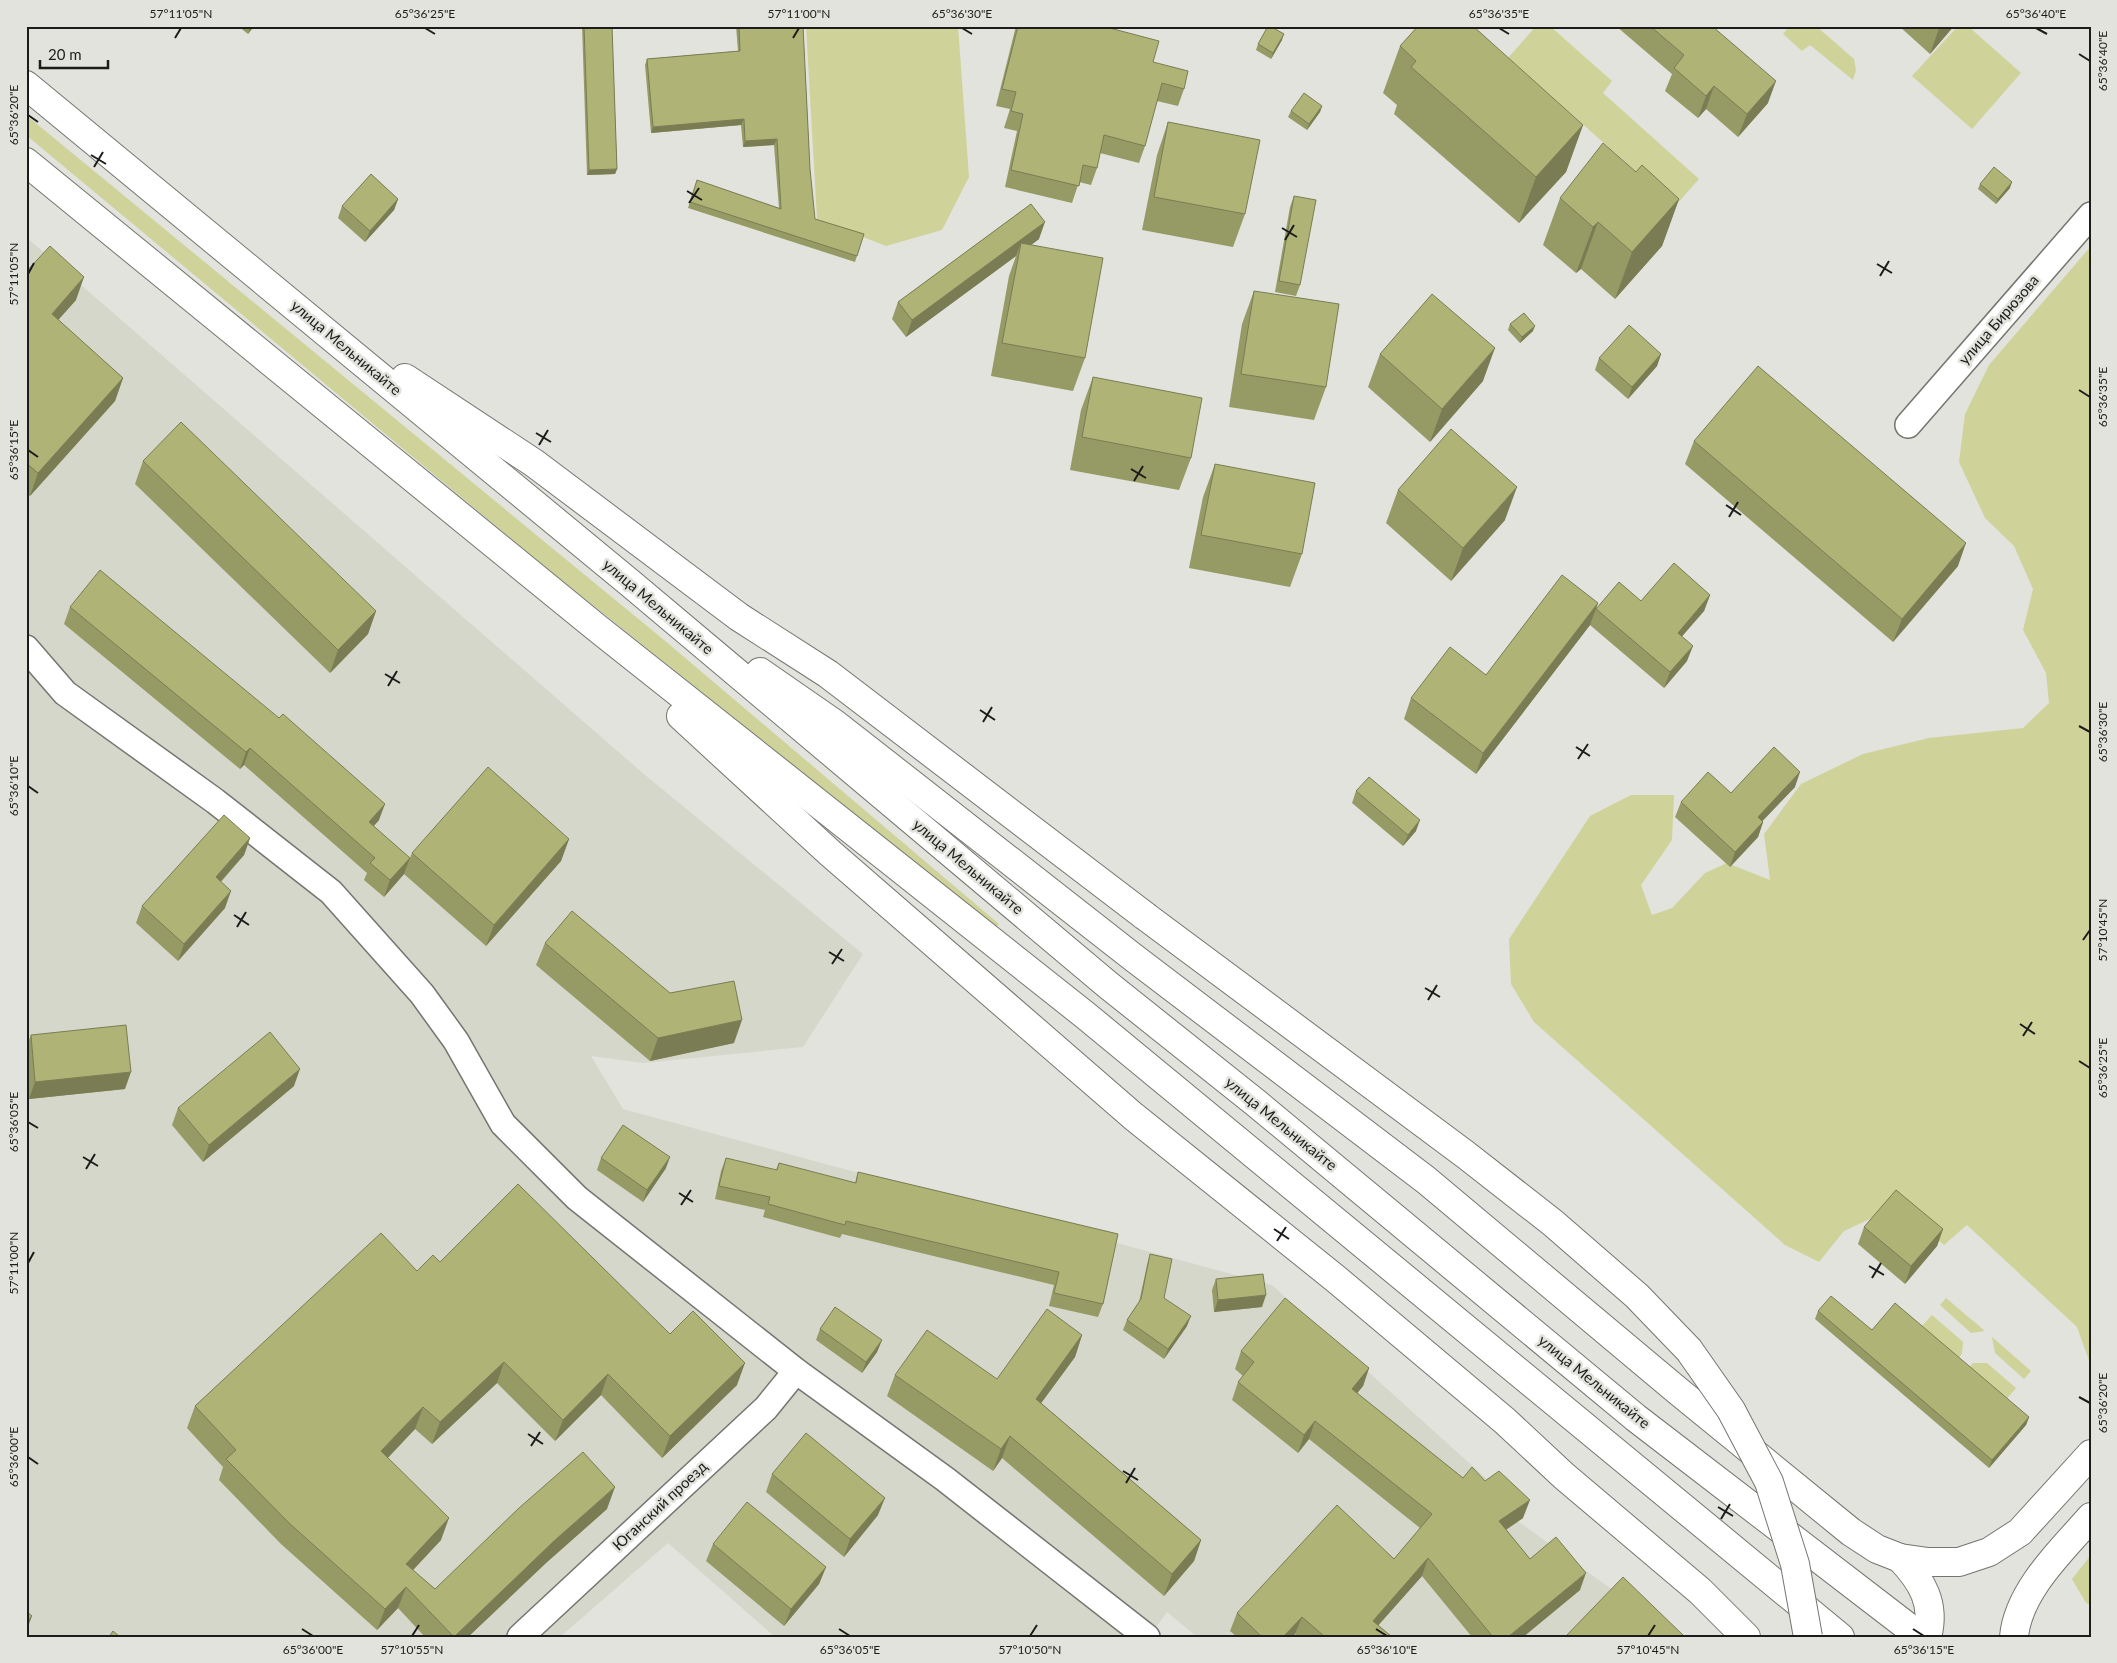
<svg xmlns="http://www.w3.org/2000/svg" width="2117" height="1663" viewBox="0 0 2117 1663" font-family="Lato,sans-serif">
  <rect width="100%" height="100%" fill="#e2e3dd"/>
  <!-- built -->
  <polygon fill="#d6d7cb" points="26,237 645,775 863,954 803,1047 643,1063 591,1056 623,1109 1272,1285 1519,1508 1515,1519 1677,1637 1197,1637 1167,1612 1149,1637 775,1637 668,1543 560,1637 26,1637"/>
  <!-- green -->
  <g fill="#cfd39a">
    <polygon points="806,26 958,26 969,177 942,230 886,246 817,219"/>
    <polygon points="1536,26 1550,26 1612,81 1603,93 1699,179 1675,206 1508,58"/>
    <polygon points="1790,26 1816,26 1854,59 1856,70 1853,80 1810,45 1802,51 1783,34"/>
    <polygon points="1958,26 1968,26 2021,73 1972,129 1912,76"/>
    <polygon points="26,115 664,640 999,924 996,927 544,566 26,135"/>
    <polygon points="2091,246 2091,1366 2077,1327 1967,1225 1944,1245 1890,1201 1870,1219 1844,1231 1819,1262 1785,1245 1534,1022 1511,984 1509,939 1590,816 1631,795 1674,795 1672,840 1641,885 1652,915 1672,908 1705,873 1727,863 1770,880 1764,834 1801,784 1863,754 1929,738 2023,728 2049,703 2046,673 2023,630 2033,589 2014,546 1985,518 1959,462 1965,414 1989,365"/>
    <polygon points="1946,1298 1985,1331 1971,1333 1940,1305"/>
    <polygon points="1932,1315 1963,1342 1962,1354 1957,1360 1920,1328"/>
    <polygon points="1992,1337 2031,1371 2024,1379 1995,1353"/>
    <polygon points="1973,1363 1987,1363 2016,1388 2004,1402 1967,1370"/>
    <polygon points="2091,1555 2091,1605 2086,1603 2072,1579"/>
  </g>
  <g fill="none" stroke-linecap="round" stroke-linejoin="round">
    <!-- minor casing -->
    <g stroke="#757570" stroke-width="28">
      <g id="minor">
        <polyline points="1908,425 2091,215"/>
        <polyline points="26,648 65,693 215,801 331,892 422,994 456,1041 503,1124 577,1198 796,1371 945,1479 1147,1637"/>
        <polyline points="520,1637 766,1408 796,1371"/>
      </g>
    </g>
    <!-- secondary casing -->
    <g stroke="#757570" stroke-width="30">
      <g id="secondary">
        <polyline points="26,85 630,583 1108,985 1256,1103 1636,1418 1921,1637"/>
        <polyline points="26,162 597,628 1085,1015 1840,1637"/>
        <polyline points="405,378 534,463 739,617 828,674 1145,916"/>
        <polyline points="760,672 835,724 1134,958 1426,1180 1678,1391 1851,1532 1877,1549 1900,1558 1928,1562 1959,1562 1989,1552 2020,1532 2091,1454"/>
        <polyline points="681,716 830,853 1133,1116 1336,1279 1505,1421 1564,1476 1700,1591 1746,1637"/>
        <path d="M1900,1558C1922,1581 1936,1604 1927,1637"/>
        <path d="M2014,1637C2018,1591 2062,1550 2091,1517"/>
      </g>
    </g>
    <!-- minor -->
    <use href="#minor" stroke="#fff" stroke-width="25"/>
    <!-- secondary -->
    <use href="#secondary" stroke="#fff" stroke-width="28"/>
    <!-- secondary-bridge casing -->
    <g stroke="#757570" stroke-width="30" stroke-linecap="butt">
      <polyline id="secondary-bridge" points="1145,916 1466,1155 1553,1223 1637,1296 1689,1350 1731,1410 1769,1482 1795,1564 1808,1637"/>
    </g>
    <!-- secondary-bridge -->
    <use href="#secondary-bridge" stroke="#fff" stroke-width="28"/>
  </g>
  <!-- wall -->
  <g fill="#969a65">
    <polygon points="238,26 254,26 248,34"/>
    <polygon points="582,26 612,26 617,169 615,174 587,175"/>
    <polygon points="736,26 803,26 810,169 815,219 864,234 855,262 688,208 697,180 779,208 774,145 743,147 741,125 651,133 645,65 647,59 738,51"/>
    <polygon points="1016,26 1102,26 1153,62 1184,89 1178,106 1157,101 1145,146 1139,163 1100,153 1097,168 1091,185 1079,182 1072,203 1005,187 1017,131 1004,128 1010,109 996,106"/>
    <polygon points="1616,26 1705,26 1768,103 1738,137 1706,109 1698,118 1665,91 1672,74"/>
    <polygon points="1899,26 1954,26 1930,54"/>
    <polygon points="1282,40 1271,59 1256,50 1258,44"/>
    <polygon points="1400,46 1583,125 1566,172 1519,223 1394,114 1397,105 1383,93"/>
    <polygon points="1322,106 1320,112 1307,130 1288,117 1291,111"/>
    <polygon points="1168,122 1245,214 1233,247 1142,230 1157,155"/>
    <polygon points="1636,172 1679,199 1662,246 1615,299 1581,269 1576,273 1543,245 1560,198"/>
    <polygon points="1980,184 2010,188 1996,204 1978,189"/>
    <polygon points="1294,196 1300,285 1296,296 1275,292 1290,207"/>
    <polygon points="398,199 394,210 365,242 338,218 342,206"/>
    <polygon points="1031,204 1039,239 1031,245 1085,358 1073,391 991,376 1009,276 1016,256 906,337 892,319 898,302"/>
    <polygon points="26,272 76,300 58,320 123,378 115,401 30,496 26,493"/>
    <polygon points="1254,291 1326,387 1314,420 1229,407 1242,324"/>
    <polygon points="1510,324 1533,331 1520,343 1508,330"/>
    <polygon points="1380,354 1483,381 1430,442 1368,387"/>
    <polygon points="1661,354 1657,366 1628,399 1595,370 1599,358"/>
    <polygon points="1093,377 1191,458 1179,490 1070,470 1081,410"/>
    <polygon points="1694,441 1958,566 1893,642 1685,464"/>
    <polygon points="143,461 376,611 368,634 330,673 135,484"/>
    <polygon points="1215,464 1302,554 1290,587 1189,568 1203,497"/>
    <polygon points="1398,490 1505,520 1451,581 1386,523"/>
    <polygon points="1710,595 1704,611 1682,636 1687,661 1664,688 1590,625 1476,774 1404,719 1411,698 1486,675 1598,603 1596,609 1641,601"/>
    <polygon points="70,607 379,820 373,826 410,858 412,853 569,839 561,861 486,946 404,874 384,897 364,880 367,873 244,765 240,769 64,624"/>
    <polygon points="1795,787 1762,821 1763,822 1758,837 1730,867 1675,817 1681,802 1731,793"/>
    <polygon points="1356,791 1416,831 1403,846 1352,803"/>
    <polygon points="250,838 244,855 221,882 225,908 178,961 136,923 142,906"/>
    <polygon points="545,943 670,993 734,1043 650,1061 536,965"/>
    <polygon points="31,1035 125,1089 29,1099 26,1069 26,1047"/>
    <polygon points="294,1086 203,1162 172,1125 178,1108"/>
    <polygon points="601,1158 666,1168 643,1202 597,1170"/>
    <polygon points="726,1158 776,1170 779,1163 855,1183 858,1172 1118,1234 1103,1304 1098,1317 1049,1306 1054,1285 842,1234 840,1238 763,1217 765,1210 715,1199 721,1171"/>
    <polygon points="1864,1227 1943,1229 1937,1246 1905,1284 1858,1244"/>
    <polygon points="1150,1254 1164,1298 1187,1326 1164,1359 1123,1330 1127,1320 1139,1302 1147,1265"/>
    <polygon points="440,1262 670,1334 737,1385 662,1458 601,1395 555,1441 497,1383 432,1444 415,1429 388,1458 441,1540 413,1570 435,1589 607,1509 546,1563 468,1637 425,1637 398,1608 377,1630 281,1544 219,1480 223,1467 187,1428 195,1406 417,1271"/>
    <polygon points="1216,1279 1262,1307 1214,1312 1212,1290"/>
    <polygon points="1818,1311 1872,1330 2029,1417 2026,1425 1989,1468 1815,1319"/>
    <polygon points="820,1329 882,1340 877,1352 862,1373 816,1340"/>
    <polygon points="1082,1335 1075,1357 1041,1403 1201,1540 1194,1561 1164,1596 1002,1458 993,1471 887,1396 895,1375 997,1379"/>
    <polygon points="1241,1351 1369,1368 1363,1386 1357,1393 1463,1478 1485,1481 1523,1518 1506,1530 1530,1559 1580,1590 1523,1637 1472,1637 1422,1576 1378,1625 1392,1637 1298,1637 1295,1634 1293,1637 1237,1637 1230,1631 1237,1613 1394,1559 1420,1528 1309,1439 1298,1453 1232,1400 1238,1382 1243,1376 1235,1369"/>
    <polygon points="772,1474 878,1515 844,1557 766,1492"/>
    <polygon points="713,1544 826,1567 819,1584 784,1626 706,1561"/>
  </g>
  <!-- shaded-wall -->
  <g fill="#7a7d53">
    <polygon points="251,26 254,26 248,34"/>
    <polygon points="1940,26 1954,26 1930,54"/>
    <polygon points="1284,34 1282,40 1271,59 1273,53"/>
    <polygon points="1776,81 1768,103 1738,137 1747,114"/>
    <polygon points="1714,86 1706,109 1698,118 1706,96"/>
    <polygon points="1322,106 1320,112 1307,130 1309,124"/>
    <polygon points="744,119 741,125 651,133 653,127"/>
    <polygon points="1583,125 1566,172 1519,223 1536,177"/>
    <polygon points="777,139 774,145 743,147 745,141"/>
    <polygon points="617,169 615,174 587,175 589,170"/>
    <polygon points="2012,182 2010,188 1996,204 1998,199"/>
    <polygon points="398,199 394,210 365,242 370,231"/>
    <polygon points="1679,199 1662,246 1615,299 1632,252"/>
    <polygon points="1045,222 1039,239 1019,254 1021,243 1016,256 906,337 912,320"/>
    <polygon points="1598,222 1581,269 1576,273 1593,227"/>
    <polygon points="84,277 76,300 43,337 52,314"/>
    <polygon points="1535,326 1533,331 1520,343 1522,337"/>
    <polygon points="1495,348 1483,381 1430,442 1442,409"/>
    <polygon points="1661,354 1657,366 1628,399 1632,387"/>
    <polygon points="123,378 115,401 30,496 38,473"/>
    <polygon points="1517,487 1505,520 1451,581 1463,548"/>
    <polygon points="1966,543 1958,566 1893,642 1902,619"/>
    <polygon points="1710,595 1704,611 1672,648 1678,633"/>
    <polygon points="1598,603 1590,625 1476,774 1483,753"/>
    <polygon points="376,611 368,634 330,673 338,650"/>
    <polygon points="1693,646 1687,661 1664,688 1670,672"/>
    <polygon points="250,748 244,765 240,769 246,752"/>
    <polygon points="1800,772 1795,787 1752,832 1758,817"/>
    <polygon points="385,804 379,820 363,839 369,822"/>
    <polygon points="1420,820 1416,831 1403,846 1408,835"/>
    <polygon points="1763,822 1758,837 1730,867 1735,852"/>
    <polygon points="250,838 244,855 209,894 216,877"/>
    <polygon points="569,839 561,861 486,946 494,925"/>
    <polygon points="410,858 404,874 384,897 390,880"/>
    <polygon points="231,891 225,908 178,961 184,944"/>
    <polygon points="742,1020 734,1043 650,1061 658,1038"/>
    <polygon points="300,1069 294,1086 203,1162 209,1145"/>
    <polygon points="131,1072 125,1089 29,1099 35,1082"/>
    <polygon points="670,1157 666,1168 643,1202 647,1190"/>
    <polygon points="1943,1229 1937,1246 1905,1284 1911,1266"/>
    <polygon points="1266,1295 1262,1307 1214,1312 1218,1300"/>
    <polygon points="1191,1316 1187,1326 1164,1359 1168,1349"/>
    <polygon points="1082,1335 1075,1357 1028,1421 1036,1399"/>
    <polygon points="882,1340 877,1352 862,1373 866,1362"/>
    <polygon points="504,1362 497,1383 432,1444 440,1422"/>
    <polygon points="745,1363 737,1385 662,1458 670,1436"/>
    <polygon points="1369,1368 1363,1386 1346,1407 1352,1389"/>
    <polygon points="608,1374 601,1395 555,1441 563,1420"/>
    <polygon points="423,1407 415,1429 373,1473 381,1451"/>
    <polygon points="2029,1417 2026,1425 1989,1468 1992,1460"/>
    <polygon points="1315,1421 1309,1439 1298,1453 1304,1435"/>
    <polygon points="1010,1436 1002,1458 993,1471 1001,1449"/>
    <polygon points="615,1487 607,1509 546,1563 468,1637 454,1637 554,1541"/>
    <polygon points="885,1498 878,1515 844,1557 850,1539"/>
    <polygon points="1530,1500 1523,1518 1492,1539 1499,1521"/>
    <polygon points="449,1518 441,1540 398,1586 406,1564"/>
    <polygon points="1201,1540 1194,1561 1164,1596 1172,1574"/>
    <polygon points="1428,1558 1422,1576 1368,1637 1373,1621"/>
    <polygon points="826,1567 819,1584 784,1626 791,1609"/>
    <polygon points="1586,1573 1580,1590 1523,1637 1508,1637"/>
    <polygon points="406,1587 398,1608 377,1630 385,1609"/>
    <polygon points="32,1616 26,1632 26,1623"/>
    <polygon points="1302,1617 1295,1634 1293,1637 1283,1637"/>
  </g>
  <!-- building -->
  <g fill="#afb376" stroke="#7a7d53">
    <polygon points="584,26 612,26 617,169 589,170"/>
    <polygon points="739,26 803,26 810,169 815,219 864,234 857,256 690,202 697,180 781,209 777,139 745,141 744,119 653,127 647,59 740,51"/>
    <polygon points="1018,26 1102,26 1159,41 1153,62 1188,71 1184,89 1162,83 1145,146 1104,135 1097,168 1083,165 1079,186 1011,170 1023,114 1011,111 1016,92 1002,89"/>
    <polygon points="1268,26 1270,26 1284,34 1273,53 1258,44"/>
    <polygon points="1418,26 1473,26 1583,125 1536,177 1411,67 1416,61 1400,46"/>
    <polygon points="1650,26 1705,26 1707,29 1709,26 1712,26 1776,81 1747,114 1714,86 1706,96 1674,68 1684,55"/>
    <polygon points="1304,93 1322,106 1309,124 1291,111"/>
    <polygon points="1168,122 1260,140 1245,214 1154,197"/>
    <polygon points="1603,143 1636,172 1642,165 1679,199 1632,252 1598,222 1593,227 1560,198"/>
    <polygon points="1994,167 2012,182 1998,199 1980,184"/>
    <polygon points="371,174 398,199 370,231 342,206"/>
    <polygon points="1294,196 1316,200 1300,285 1279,281"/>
    <polygon points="1031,204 1045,222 912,320 898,302"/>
    <polygon points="1021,243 1103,258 1085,358 1002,343"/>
    <polygon points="50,246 84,277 52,314 123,378 38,473 26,463 26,272"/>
    <polygon points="1254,291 1339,304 1326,387 1241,374"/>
    <polygon points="1432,294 1495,348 1442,409 1380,354"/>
    <polygon points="1524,313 1535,326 1522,337 1510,324"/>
    <polygon points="1629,325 1661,354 1632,387 1599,358"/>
    <polygon points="1758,366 1966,543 1902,619 1694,441"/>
    <polygon points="1093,377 1202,398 1191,458 1082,437"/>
    <polygon points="181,422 376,611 338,650 143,461"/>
    <polygon points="1451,429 1517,487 1463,548 1398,490"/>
    <polygon points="1215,464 1315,483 1302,554 1201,535"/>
    <polygon points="1674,563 1710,595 1678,633 1693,646 1670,672 1596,609 1619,582 1641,601"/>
    <polygon points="100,570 279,718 283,714 385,804 369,822 410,858 390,880 370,863 375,858 250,748 246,752 70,607"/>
    <polygon points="1562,575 1598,603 1483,753 1411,698 1450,647 1486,675"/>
    <polygon points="1774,747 1800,772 1758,817 1763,822 1735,852 1681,802 1708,772 1731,793"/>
    <polygon points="488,767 569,839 494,925 412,853"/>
    <polygon points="1369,777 1420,820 1408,835 1356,791"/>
    <polygon points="224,815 250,838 216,877 231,891 184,944 142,906"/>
    <polygon points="572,911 670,993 734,981 742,1020 658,1038 545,943"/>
    <polygon points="126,1025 131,1072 35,1082 31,1035"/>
    <polygon points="270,1032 300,1069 209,1145 178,1108"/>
    <polygon points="623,1125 670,1157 647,1190 601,1158"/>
    <polygon points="726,1158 777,1170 779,1163 856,1183 858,1172 1118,1234 1103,1304 1054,1293 1059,1272 846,1221 845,1225 768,1204 770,1197 719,1186"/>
    <polygon points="518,1184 670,1334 693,1311 745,1363 670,1436 608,1374 563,1420 504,1362 440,1422 423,1407 381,1451 449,1518 406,1564 435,1589 519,1508 583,1452 615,1487 554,1541 454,1637 406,1587 385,1609 289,1523 226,1459 236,1450 195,1406 381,1233 417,1271 433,1255 440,1262"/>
    <polygon points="1896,1190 1943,1229 1911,1266 1864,1227"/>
    <polygon points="1150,1254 1172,1259 1164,1298 1191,1316 1168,1349 1127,1320 1141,1299"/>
    <polygon points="1263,1274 1266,1295 1218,1300 1216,1279"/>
    <polygon points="1831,1296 1872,1330 1895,1303 2029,1417 1992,1460 1818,1311"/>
    <polygon points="1285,1298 1369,1368 1352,1389 1463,1478 1472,1467 1485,1481 1499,1471 1530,1500 1499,1521 1530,1559 1556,1537 1586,1573 1508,1637 1493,1637 1428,1558 1373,1621 1392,1637 1325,1637 1302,1617 1283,1637 1262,1637 1237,1613 1337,1505 1394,1559 1432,1514 1315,1421 1304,1435 1238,1382 1254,1362 1241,1351"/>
    <polygon points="835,1307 882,1340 866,1362 820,1329"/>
    <polygon points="1047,1309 1082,1335 1036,1399 1201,1540 1172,1574 1010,1436 1001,1449 895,1375 927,1330 997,1379"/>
    <polygon points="806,1433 885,1498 850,1539 772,1474"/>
    <polygon points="747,1502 826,1567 791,1609 713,1544"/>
    <polygon points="1623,1577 1685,1637 1565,1637"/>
    <polygon points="26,1611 32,1616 26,1623"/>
    <polygon points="113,1631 120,1637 109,1637"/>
  </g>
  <!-- ticks -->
  <path fill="none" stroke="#1c1d1b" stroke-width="2" d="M425,28L435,34M962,28L972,34M1499,28L1509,34M2036,28L2047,34M175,38L181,28M793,38L799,28M2079,54L2090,61M28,115L38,122M91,155L106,164M94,167L103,152M687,191L702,200M689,203L699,188M1282,228L1297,237M1285,240L1294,225M1877,264L1892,273M28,274L34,263M1880,276L1889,261M2079,390L2090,397M536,433L551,442M539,445L548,430M28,450L38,457M1131,469L1146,478M1134,481L1143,466M1726,505L1741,515M1729,517L1738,502M385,674L400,683M388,686L397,671M980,710L995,720M983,722L992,707M2079,726L2090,732M1576,747L1590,756M1578,759L1588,744M28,786L38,793M234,915L249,925M237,927L246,912M2083,940L2090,930M829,952L844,961M832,964L842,949M1425,988L1440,997M1428,1000L1437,985M2020,1024L2035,1034M2023,1036L2032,1022M2079,1061L2090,1068M28,1122L38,1128M83,1157L98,1166M86,1169L95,1154M679,1193L693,1202M681,1205L691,1190M1274,1229L1289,1239M1277,1241L1286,1227M28,1263L34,1252M1869,1266L1884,1275M1872,1278L1881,1263M2079,1397L2090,1403M528,1434L543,1444M531,1446L540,1432M28,1457L38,1464M1123,1471L1138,1480M1126,1483L1135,1468M1718,1507L1733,1516M1721,1519L1730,1504M302,1629L313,1636M839,1629L850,1636M1376,1629L1387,1636M1913,1629L1924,1636M412,1636L419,1625M1030,1636L1037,1625M1648,1636L1655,1625"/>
  <g text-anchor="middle" stroke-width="5" stroke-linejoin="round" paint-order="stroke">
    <!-- street labels -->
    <g font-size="15" fill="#1c1d1b" stroke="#e2e3dd">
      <text transform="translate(1999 320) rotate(-49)" y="5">улица Бирюзова</text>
      <text transform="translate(346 348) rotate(40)" y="5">улица Мельникайте</text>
      <text transform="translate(658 607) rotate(40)" y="5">улица Мельникайте</text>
      <text transform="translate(968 867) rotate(40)" y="5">улица Мельникайте</text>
      <text transform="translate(1281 1124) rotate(39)" y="5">улица Мельникайте</text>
      <text transform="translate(1594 1382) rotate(39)" y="5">улица Мельникайте</text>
      <text transform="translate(660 1506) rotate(-43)" y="5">Юганский проезд</text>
    </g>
  </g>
  <!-- border -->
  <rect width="2117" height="1663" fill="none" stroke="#e2e3dd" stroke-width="55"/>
  <!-- scale -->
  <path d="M40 60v8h68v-8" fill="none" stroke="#1c1d1b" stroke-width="2.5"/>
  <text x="48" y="60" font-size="15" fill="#1c1d1b" stroke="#e2e3dd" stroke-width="4" paint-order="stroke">20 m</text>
  <rect x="28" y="28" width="2062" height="1608" fill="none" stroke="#1c1d1b" stroke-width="2"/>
  <g font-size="12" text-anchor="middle" fill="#1c1d1b">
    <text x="181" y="18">57°11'05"N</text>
    <text x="425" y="18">65°36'25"E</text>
    <text x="799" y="18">57°11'00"N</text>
    <text x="962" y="18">65°36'30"E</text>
    <text x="1499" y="18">65°36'35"E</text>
    <text x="2036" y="18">65°36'40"E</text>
    <text transform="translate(2103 61) rotate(-90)" y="4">65°36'40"E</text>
    <text transform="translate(14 115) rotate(-90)" y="4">65°36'20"E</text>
    <text transform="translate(14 274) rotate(-90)" y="4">57°11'05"N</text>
    <text transform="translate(2103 397) rotate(-90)" y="4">65°36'35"E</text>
    <text transform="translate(14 450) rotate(-90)" y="4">65°36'15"E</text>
    <text transform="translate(2103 732) rotate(-90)" y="4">65°36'30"E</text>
    <text transform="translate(14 786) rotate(-90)" y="4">65°36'10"E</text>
    <text transform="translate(2103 930) rotate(-90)" y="4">57°10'45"N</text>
    <text transform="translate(2103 1068) rotate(-90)" y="4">65°36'25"E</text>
    <text transform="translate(14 1122) rotate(-90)" y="4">65°36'05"E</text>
    <text transform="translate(14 1263) rotate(-90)" y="4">57°11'00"N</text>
    <text transform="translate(2103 1403) rotate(-90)" y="4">65°36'20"E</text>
    <text transform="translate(14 1457) rotate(-90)" y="4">65°36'00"E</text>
    <text x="313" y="1654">65°36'00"E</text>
    <text x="412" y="1654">57°10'55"N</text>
    <text x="850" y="1654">65°36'05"E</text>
    <text x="1030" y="1654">57°10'50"N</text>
    <text x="1387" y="1654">65°36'10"E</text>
    <text x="1648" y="1654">57°10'45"N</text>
    <text x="1924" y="1654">65°36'15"E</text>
  </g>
</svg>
